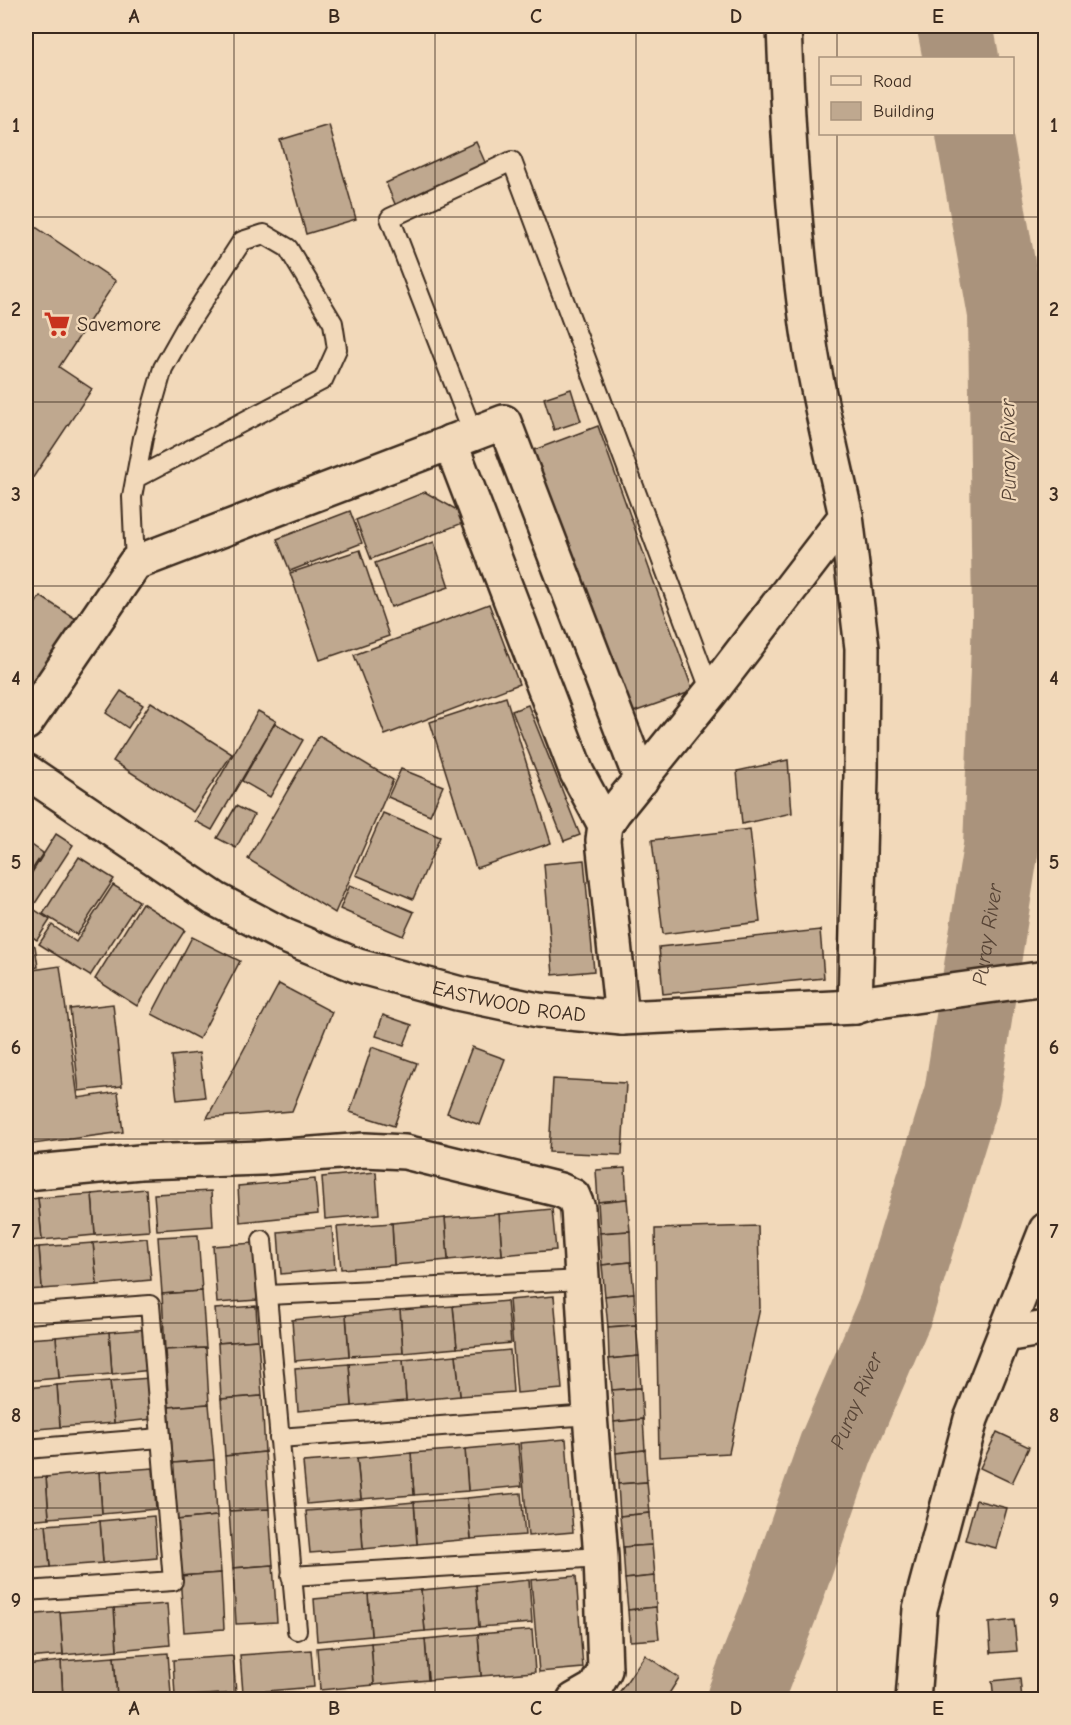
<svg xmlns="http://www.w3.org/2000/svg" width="1071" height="1725" viewBox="0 0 1071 1725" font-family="'Comic Neue',sans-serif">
  <rect width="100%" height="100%" fill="#f2d9ba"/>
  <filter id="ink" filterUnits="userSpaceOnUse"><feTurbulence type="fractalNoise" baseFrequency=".0167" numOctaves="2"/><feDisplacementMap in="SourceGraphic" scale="12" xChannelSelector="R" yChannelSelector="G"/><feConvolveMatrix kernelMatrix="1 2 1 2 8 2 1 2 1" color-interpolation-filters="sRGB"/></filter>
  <g filter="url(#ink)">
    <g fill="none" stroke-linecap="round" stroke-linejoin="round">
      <!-- river -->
      <g stroke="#aa937c" stroke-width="76">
        <polyline points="955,26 961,58"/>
        <path id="s1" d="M744,1700L783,1600L836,1448L896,1308L962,1094L1001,847L1010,619L1006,314L974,134"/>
      </g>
    </g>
    <!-- building -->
    <g fill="#bfa88f" stroke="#3b2a1e" stroke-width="1.5">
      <polygon points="329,125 356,219 306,234 280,140"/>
      <polygon points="476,142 489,171 398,211 386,183"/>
      <polygon points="26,227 37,228 116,281 59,367 92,389 26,488"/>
      <polygon points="571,389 581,421 554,430 544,398"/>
      <polygon points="598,426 693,691 628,714 534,450"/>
      <polygon points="425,492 473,519 371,559 356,520"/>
      <polygon points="350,511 362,543 290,571 277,539"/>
      <polygon points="434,542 449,587 391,607 375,563"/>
      <polygon points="360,550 389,636 320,660 290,573"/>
      <polygon points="40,596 76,619 26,699 26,618"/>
      <polygon points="489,604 519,684 385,735 354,655"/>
      <polygon points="121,691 143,705 128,728 106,713"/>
      <polygon points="506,697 551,843 476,868 430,722"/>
      <polygon points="151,702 232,754 193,812 113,761"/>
      <polygon points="528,705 580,835 564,841 512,711"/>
      <polygon points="258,711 276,721 212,830 195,821"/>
      <polygon points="275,723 303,740 270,797 242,781"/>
      <polygon points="319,736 393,780 335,913 248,859"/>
      <polygon points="788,760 792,813 742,824 737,771"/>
      <polygon points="401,769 443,786 430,815 388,797"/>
      <polygon points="236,806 254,815 236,848 217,838"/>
      <polygon points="383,813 440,837 413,899 356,875"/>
      <polygon points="750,829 760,922 663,934 652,840"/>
      <polygon points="56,834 73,845 32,908 50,920 37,940 26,933 26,882"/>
      <polygon points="26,841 43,853 26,879"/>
      <polygon points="79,857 114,879 77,935 43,914"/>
      <polygon points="584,860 594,971 553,975 544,864"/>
      <polygon points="113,885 139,901 90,976 39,944 52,925 76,942"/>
      <polygon points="350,885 414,912 403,936 340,909"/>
      <polygon points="142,903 185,930 137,1006 95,979"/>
      <polygon points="820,930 824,978 663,994 659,947"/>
      <polygon points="192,937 240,961 199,1039 152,1014"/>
      <polygon points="26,941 35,946 38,967 26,969"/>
      <polygon points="60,966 78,1098 118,1092 123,1132 33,1144 26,1087 26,971"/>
      <polygon points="279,984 332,1012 292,1111 207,1118"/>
      <polygon points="113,1004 122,1086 79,1091 70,1009"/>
      <polygon points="383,1015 412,1025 404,1045 376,1036"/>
      <polygon points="372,1047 417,1063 394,1126 350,1112"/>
      <polygon points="472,1047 505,1059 480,1125 447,1113"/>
      <polygon points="199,1053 205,1097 177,1100 172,1056"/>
      <polygon points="553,1079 626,1083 622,1155 549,1152"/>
      <polygon points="625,1168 627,1199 598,1202 596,1170"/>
      <polygon points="376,1172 379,1214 325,1219 322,1177"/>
      <polygon points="315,1179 318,1214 240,1222 238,1186"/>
      <polygon points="146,1189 149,1231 95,1235 92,1194"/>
      <polygon points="211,1191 213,1226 157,1230 154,1194"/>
      <polygon points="92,1194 95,1235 42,1240 38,1198"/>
      <polygon points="38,1198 42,1240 26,1241 26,1200"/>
      <polygon points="627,1199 630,1231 600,1233 598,1202"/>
      <polygon points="552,1209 556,1250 502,1255 499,1214"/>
      <polygon points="499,1214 502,1255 448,1260 445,1218"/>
      <polygon points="445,1218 448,1260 394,1265 392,1223"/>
      <polygon points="392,1223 394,1265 341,1269 337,1227"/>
      <polygon points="758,1226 760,1308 729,1453 659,1457 655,1229"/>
      <polygon points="332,1227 335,1269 281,1274 278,1232"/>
      <polygon points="630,1231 631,1262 602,1265 600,1233"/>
      <polygon points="198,1235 202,1291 162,1294 158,1237"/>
      <polygon points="147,1238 151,1280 97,1285 93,1243"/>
      <polygon points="93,1243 97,1285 42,1289 39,1247"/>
      <polygon points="254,1243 257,1300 217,1303 213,1246"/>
      <polygon points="39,1247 42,1289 26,1290 26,1249"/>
      <polygon points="631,1262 634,1293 605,1296 602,1265"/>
      <polygon points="202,1291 206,1348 165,1350 162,1294"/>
      <polygon points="634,1293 636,1325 608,1327 605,1296"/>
      <polygon points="554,1296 562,1389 517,1393 509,1300"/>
      <polygon points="507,1301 511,1343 457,1348 453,1306"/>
      <polygon points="256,1306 258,1340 218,1343 215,1309"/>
      <polygon points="453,1306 457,1348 403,1353 400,1310"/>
      <polygon points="400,1310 403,1353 349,1356 346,1315"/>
      <polygon points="346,1315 349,1356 295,1361 292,1320"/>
      <polygon points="636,1325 639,1356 609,1359 608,1327"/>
      <polygon points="149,1329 152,1370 112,1374 109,1332"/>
      <polygon points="109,1332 112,1374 59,1378 56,1337"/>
      <polygon points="56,1337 59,1378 26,1381 26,1339"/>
      <polygon points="258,1340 262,1396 221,1399 218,1343"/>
      <polygon points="206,1348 209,1404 169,1407 165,1350"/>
      <polygon points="510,1350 513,1392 460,1396 456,1355"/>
      <polygon points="456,1355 460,1396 406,1401 403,1360"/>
      <polygon points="639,1356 641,1388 612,1390 609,1359"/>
      <polygon points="403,1360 406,1401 352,1406 349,1364"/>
      <polygon points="349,1364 352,1406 298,1411 295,1368"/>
      <polygon points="150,1378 153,1419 114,1423 110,1381"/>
      <polygon points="110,1381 114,1423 60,1427 57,1385"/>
      <polygon points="57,1385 60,1427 26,1430 26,1388"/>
      <polygon points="641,1388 643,1419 614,1422 612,1390"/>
      <polygon points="262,1396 265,1452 225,1456 221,1399"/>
      <polygon points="209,1404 214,1460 173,1463 169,1407"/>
      <polygon points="643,1419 645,1450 616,1453 614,1422"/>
      <polygon points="997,1432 1029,1447 1012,1483 980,1468"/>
      <polygon points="566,1439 573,1532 528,1536 520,1443"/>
      <polygon points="518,1444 522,1486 468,1491 465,1449"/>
      <polygon points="465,1449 468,1491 414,1495 411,1453"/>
      <polygon points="645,1450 647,1482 618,1484 616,1453"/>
      <polygon points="265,1452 269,1509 229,1511 225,1456"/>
      <polygon points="411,1453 414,1495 361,1499 357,1458"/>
      <polygon points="357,1458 361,1499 307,1504 303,1462"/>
      <polygon points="214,1460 217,1516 177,1520 173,1463"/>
      <polygon points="153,1468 156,1509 102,1514 99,1472"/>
      <polygon points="99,1472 102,1514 49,1518 46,1477"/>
      <polygon points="46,1477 49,1518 26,1520 26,1478"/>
      <polygon points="647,1482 650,1513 620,1516 618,1484"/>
      <polygon points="521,1493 525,1535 471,1539 467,1498"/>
      <polygon points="467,1498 471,1539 417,1544 414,1502"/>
      <polygon points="976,1500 1007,1508 996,1548 965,1540"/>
      <polygon points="414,1502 417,1544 363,1549 360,1507"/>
      <polygon points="360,1507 363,1549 310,1553 306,1511"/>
      <polygon points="269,1509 273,1565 233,1568 229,1511"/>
      <polygon points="650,1513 652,1545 623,1547 620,1516"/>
      <polygon points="154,1516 157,1558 103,1563 100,1521"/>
      <polygon points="217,1516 221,1573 180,1576 177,1520"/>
      <polygon points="100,1521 103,1563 50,1567 46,1525"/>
      <polygon points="46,1525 50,1567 26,1569 26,1527"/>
      <polygon points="652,1545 655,1576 625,1579 623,1547"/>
      <polygon points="273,1565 277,1622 236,1624 233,1568"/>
      <polygon points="221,1573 224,1629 184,1632 180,1576"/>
      <polygon points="576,1576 583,1668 539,1672 531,1580"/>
      <polygon points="655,1576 656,1607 628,1610 625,1579"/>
      <polygon points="529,1580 532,1623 479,1627 476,1585"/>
      <polygon points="476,1585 479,1627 425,1631 421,1590"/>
      <polygon points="421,1590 425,1631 371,1636 368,1594"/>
      <polygon points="368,1594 371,1636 317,1641 314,1599"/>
      <polygon points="167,1604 170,1645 117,1650 114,1608"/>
      <polygon points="656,1607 659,1639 630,1641 628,1610"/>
      <polygon points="114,1608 117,1650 63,1655 60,1612"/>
      <polygon points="60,1612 63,1655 26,1658 26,1615"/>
      <polygon points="1014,1620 1017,1651 991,1653 989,1623"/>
      <polygon points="532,1630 535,1672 481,1676 478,1634"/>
      <polygon points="478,1634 481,1676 428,1680 425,1639"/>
      <polygon points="425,1639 428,1680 374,1685 371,1643"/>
      <polygon points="371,1643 374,1685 320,1690 317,1648"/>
      <polygon points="311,1650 314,1687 243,1693 240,1655"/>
      <polygon points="168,1653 171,1694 117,1699 114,1657"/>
      <polygon points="645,1655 679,1678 665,1700 614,1700"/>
      <polygon points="233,1656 236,1693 175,1697 173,1660"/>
      <polygon points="114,1657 117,1699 63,1700 61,1661"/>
      <polygon points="61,1661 63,1700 26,1700 26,1665"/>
      <polygon points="1020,1678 1022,1700 994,1700 992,1681"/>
    </g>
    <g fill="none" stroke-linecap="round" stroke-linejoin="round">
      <!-- lane casing -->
      <g stroke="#3b2a1e" stroke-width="22">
        <g id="lane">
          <polyline points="473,433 390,218 512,161 711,692"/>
          <polyline points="135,563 132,497 143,438 163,368 185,329 242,241 264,234 288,248 333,323 337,349 323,380 136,478"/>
          <polyline points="262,1240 297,1630"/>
          <polyline points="268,1295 583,1280"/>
          <polyline points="26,1314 150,1305 173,1581 26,1591"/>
          <polyline points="279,1438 590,1415"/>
          <polyline points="26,1449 160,1438"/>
          <polyline points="291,1576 601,1557"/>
        </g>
      </g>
      <!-- street casing -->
      <g stroke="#3b2a1e" stroke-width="38">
        <g id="street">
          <polyline points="450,442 577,773 605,825"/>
          <polyline points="846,516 862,648 861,776 855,1007"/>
          <polyline points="26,723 135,563 504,422 641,780"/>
          <polyline points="26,1173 140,1162 261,1158 365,1150 405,1152 560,1190 573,1196 578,1208 590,1415 601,1557 605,1670 595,1688 574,1700"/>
          <polyline points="1005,1335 1046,1328"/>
        </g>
      </g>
      <!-- secondary casing -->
      <g stroke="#3b2a1e" stroke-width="38">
        <g id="secondary">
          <path id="s2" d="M26,771L215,899L285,936L358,966L457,993L538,1010L622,1018L855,1007L871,1002L1046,978"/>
          <path d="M622,1018L603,840L605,825L614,812L711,692L846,516C834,461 820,406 811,351C794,243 788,134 784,26"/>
          <polyline points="913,1700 920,1609 971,1419 1046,1230"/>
        </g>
      </g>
      <!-- lane -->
      <use href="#lane" stroke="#f2d9ba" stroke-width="18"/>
      <!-- street -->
      <use href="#street" stroke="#f2d9ba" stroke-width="33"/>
      <!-- secondary -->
      <use href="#secondary" stroke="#f2d9ba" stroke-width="33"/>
    </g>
  </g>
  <!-- grid -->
  <path fill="none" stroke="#3b2a1e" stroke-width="1.5" stroke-opacity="0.55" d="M234,26V1700M435,26V1700M636,26V1700M837,26V58M837,134V1700M26,217H1046M26,402H1046M26,586H1046M26,770H1046M26,955H1046M26,1139H1046M26,1323H1046M26,1508H1046"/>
  <!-- icons -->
  <defs>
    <g id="supermarket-bare" transform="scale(2.07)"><path d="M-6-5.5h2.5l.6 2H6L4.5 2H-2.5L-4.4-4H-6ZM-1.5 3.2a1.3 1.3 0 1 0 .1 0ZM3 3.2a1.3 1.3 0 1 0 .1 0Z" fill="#c8321e" stroke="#f2d9ba" stroke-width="2.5" paint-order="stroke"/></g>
  </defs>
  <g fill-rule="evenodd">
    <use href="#supermarket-bare" x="57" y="324"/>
  </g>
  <g text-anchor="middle" stroke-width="4.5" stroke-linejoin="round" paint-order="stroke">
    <!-- poi labels -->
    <g font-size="20" fill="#3b2a1e" stroke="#f2d9ba" text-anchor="start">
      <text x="77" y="331">Savemore</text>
    </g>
    <!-- street labels -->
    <g font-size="20" fill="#3b2a1e" stroke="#f2d9ba">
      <text dy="7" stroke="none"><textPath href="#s2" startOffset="542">EASTWOOD ROAD</textPath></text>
    </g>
    <!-- water labels -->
    <g font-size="21" font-style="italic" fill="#574436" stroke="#f2d9ba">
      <text transform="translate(1008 450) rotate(-91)" y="7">Puray River</text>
      <text dy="7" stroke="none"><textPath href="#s1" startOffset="806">Puray River</textPath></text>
      <text dy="7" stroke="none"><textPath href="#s1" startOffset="320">Puray River</textPath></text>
    </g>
  </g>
  <!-- margin -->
  <rect width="1071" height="1725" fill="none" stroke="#f2d9ba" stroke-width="66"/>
  <!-- legend -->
  <rect x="819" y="57" width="195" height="78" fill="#f2d9ba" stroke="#a9937c" stroke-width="1.5"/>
  <rect x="831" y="76" width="30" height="9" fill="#f2d9ba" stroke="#a9937c" stroke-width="1.5"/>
  <text x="873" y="87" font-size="18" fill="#3b2a1e">Road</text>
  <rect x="831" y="102" width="30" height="18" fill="#bfa88f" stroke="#a9937c" stroke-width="1.5"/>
  <text x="873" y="117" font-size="18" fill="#3b2a1e">Building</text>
  <rect x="33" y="33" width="1005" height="1659" fill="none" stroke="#3b2a1e" stroke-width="2"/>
  <g font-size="20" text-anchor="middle" font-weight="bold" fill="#3b2a1e">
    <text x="134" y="23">A</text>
    <text x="334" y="23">B</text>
    <text x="536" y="23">C</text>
    <text x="736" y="23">D</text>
    <text x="938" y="23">E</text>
    <text x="16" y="132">1</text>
    <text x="1054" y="132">1</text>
    <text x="16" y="316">2</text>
    <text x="1054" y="316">2</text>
    <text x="16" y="501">3</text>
    <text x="1054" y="501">3</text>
    <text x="16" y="685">4</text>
    <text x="1054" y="685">4</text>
    <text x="16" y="869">5</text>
    <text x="1054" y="869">5</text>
    <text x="16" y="1054">6</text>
    <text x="1054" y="1054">6</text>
    <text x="16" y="1238">7</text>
    <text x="1054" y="1238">7</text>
    <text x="16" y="1422">8</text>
    <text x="1054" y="1422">8</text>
    <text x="16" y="1607">9</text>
    <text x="1054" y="1607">9</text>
    <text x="134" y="1715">A</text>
    <text x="334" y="1715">B</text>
    <text x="536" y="1715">C</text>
    <text x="736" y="1715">D</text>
    <text x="938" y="1715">E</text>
  </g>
</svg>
